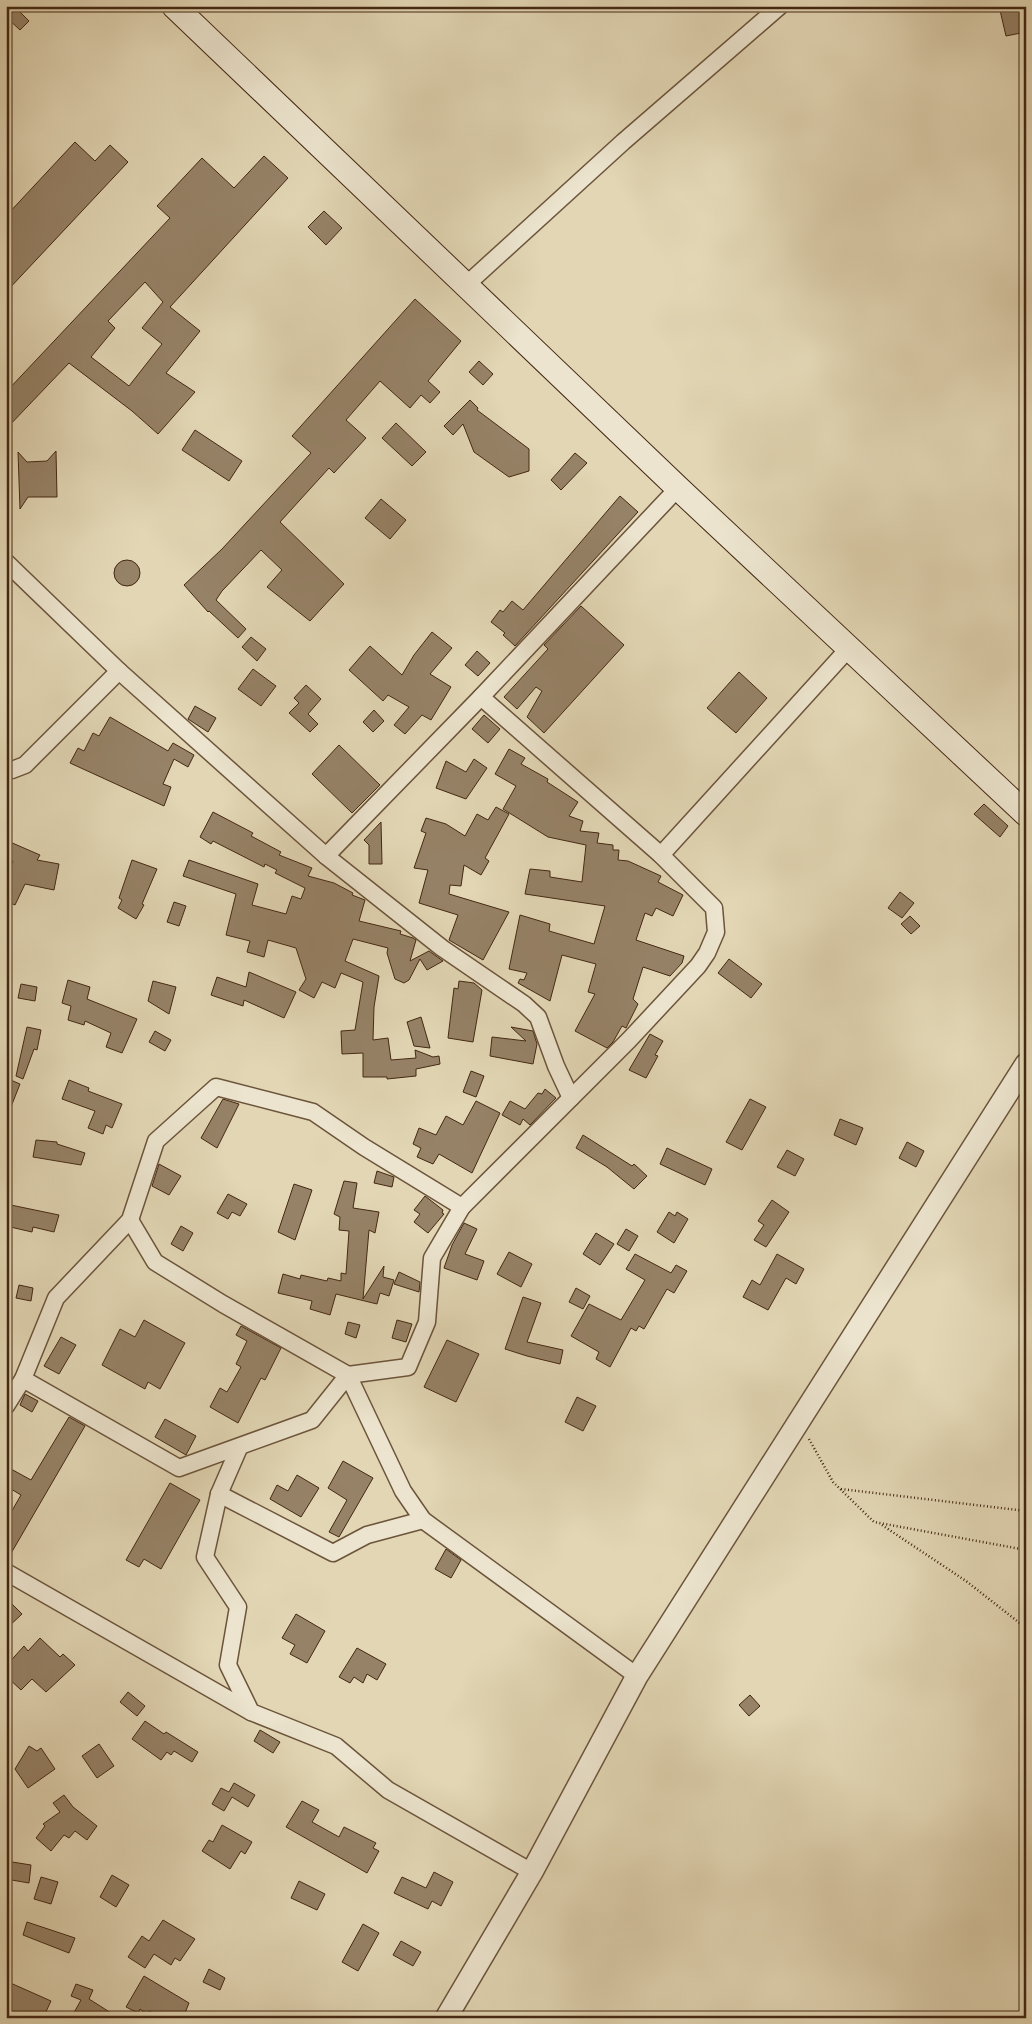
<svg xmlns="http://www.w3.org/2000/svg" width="1032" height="2024" viewBox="0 0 1032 2024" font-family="'IM FELL Great Primer',serif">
  <rect width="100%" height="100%" fill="#e2d6b4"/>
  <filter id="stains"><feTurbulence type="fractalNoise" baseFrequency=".004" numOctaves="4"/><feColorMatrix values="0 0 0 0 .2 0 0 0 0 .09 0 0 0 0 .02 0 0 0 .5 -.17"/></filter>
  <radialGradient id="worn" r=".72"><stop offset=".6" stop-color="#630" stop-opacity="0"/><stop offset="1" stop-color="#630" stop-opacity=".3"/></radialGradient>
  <!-- building -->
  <g fill="#968267" stroke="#442813" fill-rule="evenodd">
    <polygon points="6,6 14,6 29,21 20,30 6,17"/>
    <polygon points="999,6 1026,6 1026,32 1006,36"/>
    <polygon points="75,142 95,161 110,145 128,162 6,292 6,216"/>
    <path d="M264,156L288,178L170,307L200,331L166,373L195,392L158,434L132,411L69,363L6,429V392L170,218L157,206L202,158L234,188ZM145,282L163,302L142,328L162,344L129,386L91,357L115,328L108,321Z"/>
    <polygon points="324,211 342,228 326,245 308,227"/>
    <polygon points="415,299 461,341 428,381 440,392 430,403 421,395 410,408 380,381 346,420 366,438 334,473 329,468 280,522 344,584 310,621 267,587 282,570 261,550 222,591 216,600 246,629 238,638 209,611 208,612 184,585 222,549 311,453 292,436"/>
    <polygon points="479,361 493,374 483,385 469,372"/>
    <polygon points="470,400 478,408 477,410 529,449 529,471 509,477 474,452 463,424 453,435 444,426"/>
    <polygon points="396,423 426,452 412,466 382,438"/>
    <polygon points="195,430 242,461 229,481 182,450"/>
    <polygon points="56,451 57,497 28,497 20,509 18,452 27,462 47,461"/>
    <polygon points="575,453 587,463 561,490 551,480"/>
    <polygon points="620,496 638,512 515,646 503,635 505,633 491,622 500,610 503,612 512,601 523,610"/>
    <polygon points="381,499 406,520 390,539 365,518"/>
    <circle cx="127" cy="573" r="13"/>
    <polygon points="581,606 624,645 544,733 527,717 542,691 536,687 517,709 504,697 548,649 544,645"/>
    <polygon points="432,632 452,648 430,674 451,687 431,720 422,715 405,734 394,725 409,707 388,695 383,701 349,670 370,646 402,675 414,655"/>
    <polygon points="251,637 266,649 257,661 242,647"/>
    <polygon points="477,651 490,663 478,676 465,665"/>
    <polygon points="253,669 276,686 261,706 238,689"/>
    <polygon points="739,672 767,698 736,733 707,708"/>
    <polygon points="306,685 321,699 308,714 318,724 310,732 289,713 299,703 294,698"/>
    <polygon points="195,706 216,718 208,732 188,719"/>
    <polygon points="374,710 384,721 373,732 363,722"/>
    <polygon points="484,715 500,729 488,743 472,729"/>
    <polygon points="110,717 168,751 173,743 194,755 188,767 174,759 163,784 171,787 164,806 70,763 78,748 84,751 93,733 99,736"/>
    <polygon points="339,745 380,785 352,813 312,774"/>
    <polygon points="509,749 525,758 521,764 548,779 547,782 578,802 569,816 583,821 580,831 599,833 597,843 613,845 613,850 619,850 618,860 628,861 661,876 658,882 683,895 673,916 656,908 652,916 645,913 636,940 684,956 682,963 670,976 643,967 633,999 638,1004 626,1028 622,1026 613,1042 607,1048 575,1031 595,994 588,992 596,964 562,955 550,1001 518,983 520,979 524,980 527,973 509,969 520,915 550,924 549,931 594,944 605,906 525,894 530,869 550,871 550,877 582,882 586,845 548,837 503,809 516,786 495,774"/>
    <polygon points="474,759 487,768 466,799 436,788 446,761 466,772"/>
    <polygon points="984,804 1008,826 1000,837 974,814"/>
    <polygon points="496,807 509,814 485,858 489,861 481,875 464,865 461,886 450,885 449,894 509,912 483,960 449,940 458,915 419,903 428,870 414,868 426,833 421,831 426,818 446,824 465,836 477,814 488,820"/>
    <polygon points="213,812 253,833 251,836 281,852 279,855 312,868 308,876 334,883 353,893 352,895 365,900 359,921 401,931 400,934 413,938 416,940 410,961 429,951 443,961 427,970 420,959 409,980 404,983 395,979 387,953 388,948 353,939 345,961 379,976 374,1007 373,1040 388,1038 391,1060 416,1058 415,1050 433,1057 439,1056 440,1064 416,1069 416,1076 387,1079 387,1077 363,1077 363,1053 342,1054 341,1031 355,1030 363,982 341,973 335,988 322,982 314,998 299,990 306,979 296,948 268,940 264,957 247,952 250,941 226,935 236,894 183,876 189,860 258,884 252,905 286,914 292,896 301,899 305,888 275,873 277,870 265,864 264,867 213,841 211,844 200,837"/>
    <polygon points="381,822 382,864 369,864 369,845 364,840"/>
    <polygon points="10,842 40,855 37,860 59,864 54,890 25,884 15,905 6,901 6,882 13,861 6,857 6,849"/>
    <polygon points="132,860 157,869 142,904 144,905 136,919 118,908 122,900 119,898"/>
    <polygon points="900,892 914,903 902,918 888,908"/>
    <polygon points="174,902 186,906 179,926 167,922"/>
    <polygon points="910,916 920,926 911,934 901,924"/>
    <polygon points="729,959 762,984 751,998 718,973"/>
    <polygon points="249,972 296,992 284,1018 244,1000 243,1006 211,995 217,977 246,987"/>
    <polygon points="68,980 90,987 87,999 137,1019 122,1053 106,1047 111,1033 85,1021 84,1025 68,1020 71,1006 62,1003"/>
    <polygon points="153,981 176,987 169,1014 148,1001"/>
    <polygon points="459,981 474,983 482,990 473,1042 448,1038 454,988 458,989"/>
    <polygon points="21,984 37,987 35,1001 18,998"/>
    <polygon points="421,1017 430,1048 414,1046 407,1022"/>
    <polygon points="27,1027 41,1030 37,1050 34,1049 23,1079 16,1076"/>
    <polygon points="511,1027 533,1031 537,1044 533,1064 490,1056 492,1037 526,1041"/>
    <polygon points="155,1031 171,1040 165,1051 149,1042"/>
    <polygon points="650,1034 663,1041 655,1055 658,1056 646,1078 629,1070"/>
    <polygon points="471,1071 484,1076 476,1097 463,1092"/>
    <polygon points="6,1078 20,1084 7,1117 6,1117"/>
    <polygon points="69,1080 89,1088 88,1091 122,1104 112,1128 106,1125 103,1134 88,1128 95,1111 62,1099"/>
    <polygon points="545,1089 556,1098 530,1125 523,1119 520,1125 502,1115 510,1101 525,1109 538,1093 542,1094"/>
    <polygon points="223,1099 239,1104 217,1148 201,1138"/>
    <polygon points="750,1099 766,1107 742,1150 726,1142"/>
    <polygon points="476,1101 500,1113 472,1173 439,1154 433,1164 417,1157 421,1148 413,1144 419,1128 436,1135 446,1116 463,1125"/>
    <polygon points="840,1119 863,1128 856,1145 834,1135"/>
    <polygon points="583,1135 632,1166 634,1164 647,1176 634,1189 607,1167 576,1148"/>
    <polygon points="36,1140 57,1142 57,1144 85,1153 81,1165 33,1157"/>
    <polygon points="907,1142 924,1151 916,1167 899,1158"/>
    <polygon points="667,1148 712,1169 705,1185 660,1164"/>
    <polygon points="787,1150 804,1159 795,1176 777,1167"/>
    <polygon points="159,1164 181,1176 169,1195 152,1186"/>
    <polygon points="377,1171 394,1177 392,1187 374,1183"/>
    <polygon points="344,1181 357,1183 353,1208 379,1212 375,1233 369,1230 363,1299 384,1266 383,1277 394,1280 389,1296 380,1293 377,1304 336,1294 330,1315 310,1309 312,1301 278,1293 283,1274 300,1279 301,1275 327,1281 328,1278 341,1281 341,1273 346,1274 349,1231 339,1230 340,1217 334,1214"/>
    <polygon points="294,1184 312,1190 295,1240 278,1232"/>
    <polygon points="228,1194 247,1204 240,1216 232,1212 228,1219 217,1213"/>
    <polygon points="425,1196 443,1210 442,1213 444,1214 428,1233 414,1222 420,1214 414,1210"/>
    <polygon points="772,1200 789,1212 766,1247 754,1240 764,1225 758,1221"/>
    <polygon points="6,1204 59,1215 54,1232 33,1227 32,1232 6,1226"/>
    <polygon points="669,1212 675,1216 677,1212 688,1219 674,1243 657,1232"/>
    <polygon points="464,1223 477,1229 465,1254 484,1261 477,1280 444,1268 452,1245"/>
    <polygon points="181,1226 193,1233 183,1251 171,1244"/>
    <polygon points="626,1229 638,1236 629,1251 617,1244"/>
    <polygon points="596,1233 614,1244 600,1265 583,1254"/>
    <polygon points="509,1252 532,1264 521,1287 497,1274"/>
    <polygon points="635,1254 671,1273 676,1265 687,1271 674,1293 667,1289 644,1329 639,1326 636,1331 631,1328 610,1367 596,1359 599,1352 571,1336 589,1304 621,1320 645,1280 626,1269"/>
    <polygon points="777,1254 804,1269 796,1284 786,1278 768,1310 743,1297 752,1280 760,1285"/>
    <polygon points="399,1272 420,1282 419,1292 394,1284"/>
    <polygon points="19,1285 33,1288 31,1301 16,1298"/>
    <polygon points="576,1288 590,1296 583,1309 569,1302"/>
    <polygon points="523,1297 541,1303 527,1342 563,1350 560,1364 527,1356 505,1349"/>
    <polygon points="144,1320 185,1343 160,1389 148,1382 145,1389 102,1365 120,1329 135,1337"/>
    <polygon points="397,1320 412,1324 406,1342 392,1338"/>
    <polygon points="348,1322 360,1325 356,1338 345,1334"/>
    <polygon points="241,1326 281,1348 265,1380 261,1378 238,1423 210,1407 220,1388 227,1392 241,1367 236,1364 247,1341 236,1335"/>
    <polygon points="61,1337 76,1345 59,1374 44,1366"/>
    <polygon points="447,1340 479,1354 456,1402 424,1387"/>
    <polygon points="25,1394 38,1401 32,1412 20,1405"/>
    <polygon points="577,1397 596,1406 583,1431 565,1422"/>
    <polygon points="69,1417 85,1426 6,1562 6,1521 21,1495 6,1486 6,1477 11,1469 31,1480"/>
    <polygon points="165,1419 196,1436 186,1455 155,1437"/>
    <polygon points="343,1461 373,1478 339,1537 329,1532 347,1500 328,1488"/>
    <polygon points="297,1475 319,1488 301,1517 270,1499 277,1485 288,1491"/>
    <polygon points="170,1483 200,1500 161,1569 144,1559 139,1567 126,1560"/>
    <polygon points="446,1549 461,1560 451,1578 435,1569"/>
    <polygon points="6,1598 22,1614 6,1629"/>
    <polygon points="296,1614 325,1631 307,1663 290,1654 295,1645 282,1638"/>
    <polygon points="40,1638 60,1657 63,1654 75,1665 46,1692 32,1679 21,1690 6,1676 6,1666 24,1646 28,1651"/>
    <polygon points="357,1648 386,1664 377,1680 367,1674 363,1683 354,1677 350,1683 339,1677"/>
    <polygon points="128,1692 145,1706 137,1716 120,1702"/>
    <polygon points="750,1695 760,1706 749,1716 739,1705"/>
    <polygon points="145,1721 164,1734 166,1732 198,1752 192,1762 174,1751 171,1755 167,1752 161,1760 132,1739"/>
    <polygon points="260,1730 280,1742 273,1753 254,1741"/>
    <polygon points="99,1744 114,1766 97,1778 82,1756"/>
    <polygon points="29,1746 37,1751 41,1748 55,1769 28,1788 15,1769"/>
    <polygon points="234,1783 255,1795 248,1807 232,1797 224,1811 212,1804 221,1788 229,1792"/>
    <polygon points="64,1795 73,1807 97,1826 87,1840 75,1831 69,1838 64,1835 51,1851 36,1838 45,1826 43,1824 60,1812 53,1803"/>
    <polygon points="302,1801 319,1810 312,1822 339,1837 344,1827 376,1843 373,1848 379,1851 367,1873 286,1827"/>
    <polygon points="222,1825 252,1842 245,1854 241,1851 230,1869 202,1851 209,1840 213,1842"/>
    <polygon points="6,1861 31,1865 29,1883 6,1879"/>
    <polygon points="434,1872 453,1882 441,1906 432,1901 428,1909 394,1893 402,1877 426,1888"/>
    <polygon points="112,1875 129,1885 116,1907 100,1897"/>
    <polygon points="41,1877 58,1882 51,1904 34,1899"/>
    <polygon points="299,1881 325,1894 317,1910 291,1898"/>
    <polygon points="163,1920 195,1939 180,1961 175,1958 171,1965 154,1954 145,1968 128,1957 142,1936 149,1941"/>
    <polygon points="27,1922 75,1938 69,1953 23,1935"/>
    <polygon points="363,1924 379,1933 358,1971 342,1962"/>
    <polygon points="401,1941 421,1952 413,1966 393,1955"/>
    <polygon points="209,1969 225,1978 220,1990 203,1982"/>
    <polygon points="144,1976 189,2003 183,2018 167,2018 149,2011 147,2014 140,2009 138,2013 126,2007"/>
    <polygon points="6,1981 51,2001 43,2018 6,2018"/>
    <polygon points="76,1984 93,1990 89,1999 119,2018 71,2018 81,2000 71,1996"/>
  </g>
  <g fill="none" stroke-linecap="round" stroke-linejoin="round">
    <!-- minor casing -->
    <g stroke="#6c543b" stroke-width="19">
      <g id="minor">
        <polyline points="465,286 623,142 780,6"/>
        <polyline points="6,562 119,671 326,856 442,948 524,1004 538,1017 556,1066 571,1098"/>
        <polyline points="6,768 12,770 25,765 119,671"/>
        <polyline points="661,855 849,648"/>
        <polyline points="326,856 481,697 678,488"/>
        <polyline points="130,1220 155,1262 223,1304 348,1375 403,1491 423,1520 637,1676"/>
        <polyline points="23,1379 179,1468 312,1420 348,1375 408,1367 427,1322 432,1258 462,1207 629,1040 698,966 707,953 716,932 714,908 661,855 481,697"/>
        <polyline points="6,1406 23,1379 56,1298 130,1220 156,1141 216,1087 313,1112 364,1147 462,1207"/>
        <polyline points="239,1448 219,1494 205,1557 238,1607 228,1665 251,1712 336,1746 388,1790 532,1872"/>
        <polyline points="219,1494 333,1553 367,1535 423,1520"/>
        <polyline points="6,1572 251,1712"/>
      </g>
    </g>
    <!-- tertiary casing -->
    <g stroke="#6c543b" stroke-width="24">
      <polyline id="tertiary" points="446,2018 532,1872 637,1676 1026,1064"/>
    </g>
    <!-- secondary casing -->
    <g stroke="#442813" stroke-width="26">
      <polyline id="secondary" points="174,6 678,488 1026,814"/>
    </g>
    <!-- path -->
    <g stroke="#442813" stroke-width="2.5" stroke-dasharray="1 2.5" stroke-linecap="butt">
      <polyline points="809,1439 833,1482 874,1522 1026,1550"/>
      <polyline points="841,1489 1026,1511"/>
      <polyline points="882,1525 966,1581 1026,1628"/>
    </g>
    <!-- minor -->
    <use href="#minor" stroke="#ece4ce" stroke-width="16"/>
    <!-- tertiary -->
    <use href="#tertiary" stroke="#ece4ce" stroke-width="21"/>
    <!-- secondary -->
    <use href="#secondary" stroke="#ece4ce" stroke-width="24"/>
  </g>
  <!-- margin -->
  <rect width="1032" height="2024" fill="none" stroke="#e2d6b4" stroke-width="25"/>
  <rect x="8" y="8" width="1017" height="2009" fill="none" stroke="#442813" stroke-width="2.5"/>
  <rect x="12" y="12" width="1007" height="1999" fill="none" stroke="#442813"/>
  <rect width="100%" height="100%" filter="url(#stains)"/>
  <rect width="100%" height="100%" fill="url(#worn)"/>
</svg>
